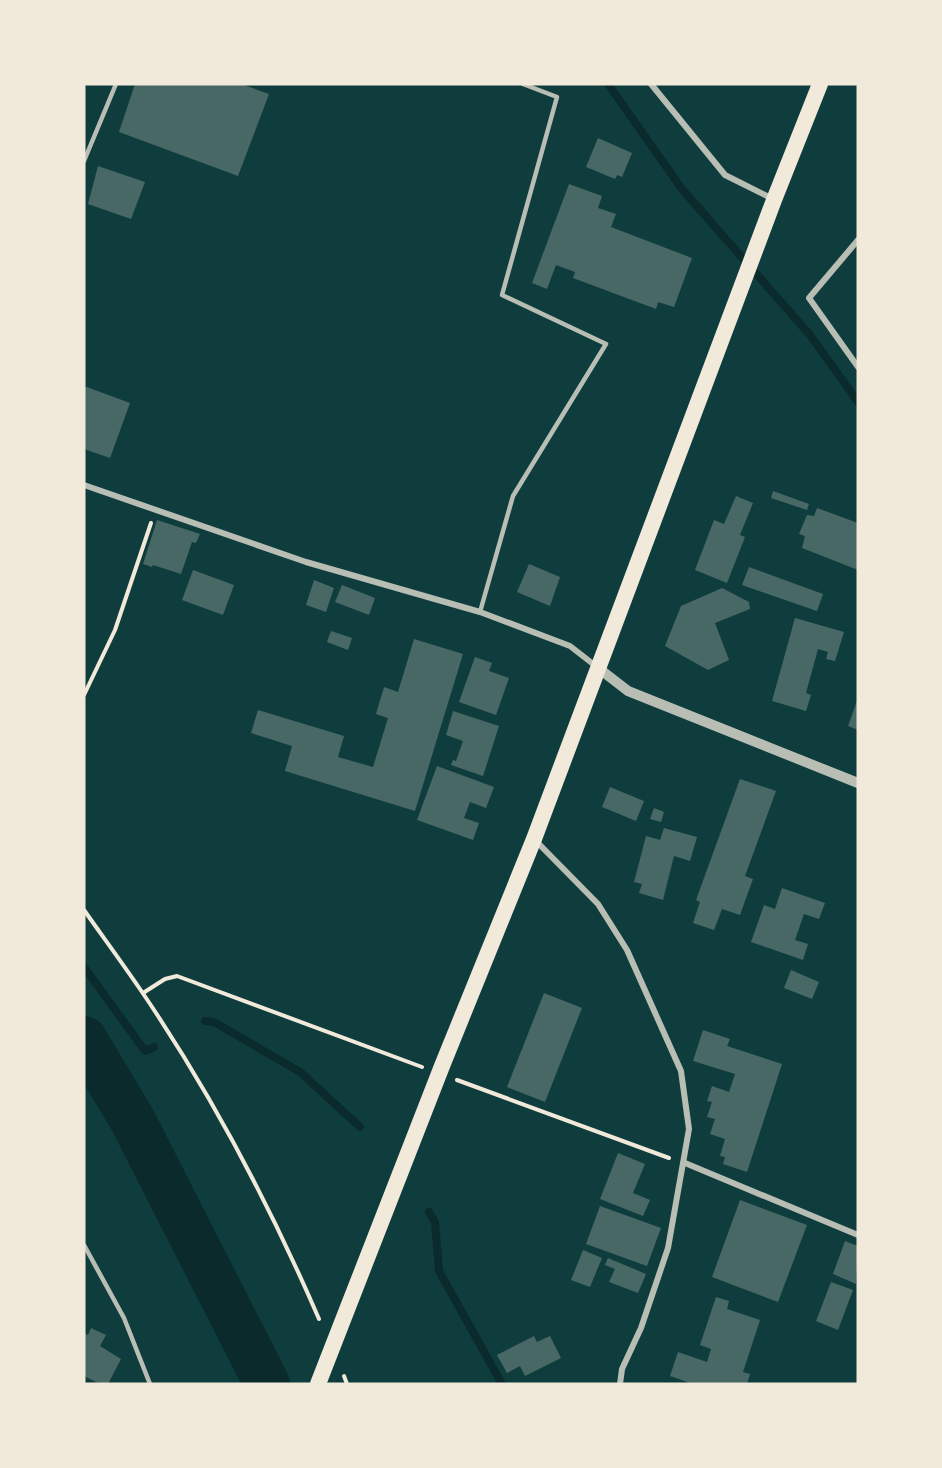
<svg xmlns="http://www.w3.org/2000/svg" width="942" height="1468" viewBox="0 0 942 1468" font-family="Commissioner,sans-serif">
  <rect width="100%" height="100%" fill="#0f3d3e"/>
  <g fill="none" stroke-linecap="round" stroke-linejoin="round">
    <!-- stream -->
    <g stroke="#0a2a2b" stroke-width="8">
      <polyline points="608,84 682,189 810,335 858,402"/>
      <polyline points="84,967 145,1051 154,1047"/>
      <polyline points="205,1021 214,1022 300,1072 360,1127"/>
      <polyline points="429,1212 435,1222 439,1271 502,1384"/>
    </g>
    <!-- river -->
    <polyline stroke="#0a2a2b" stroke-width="46" points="84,1039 133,1121 267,1384"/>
  </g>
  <!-- building -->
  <g fill="#486865">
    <polygon points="135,84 241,84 269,94 238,176 119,132"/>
    <polygon points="598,138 632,153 622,177 617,175 615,179 586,167"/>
    <polygon points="98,166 145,182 131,219 88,204"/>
    <polygon points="569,184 602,196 598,208 616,214 611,227 692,258 674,307 658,302 656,309 573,278 575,272 556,265 547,289 532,283"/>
    <polygon points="84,386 130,403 110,458 84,449"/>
    <polygon points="773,491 809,504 807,510 771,498"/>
    <polygon points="736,496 753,503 740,535 745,537 727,583 695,570 714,520 724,524"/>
    <polygon points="817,508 858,523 858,570 802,548 805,536 799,534 807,515 814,516"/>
    <polygon points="157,520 200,534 196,543 192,542 181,574 153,565 152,567 143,564"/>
    <polygon points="529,564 560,577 550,606 517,592"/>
    <polygon points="749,567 823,594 817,611 742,585"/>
    <polygon points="193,570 234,585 223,615 182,600"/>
    <polygon points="314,580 334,588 326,612 306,605"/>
    <polygon points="342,585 375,598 369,615 335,602"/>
    <polygon points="722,588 749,602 750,609 715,623 729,660 708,670 665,646 681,606"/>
    <polygon points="795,618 844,632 835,661 826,659 828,652 818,649 806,693 811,695 806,711 772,701"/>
    <polygon points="331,631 352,638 348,650 327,642"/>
    <polygon points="414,639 463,654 415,811 285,771 292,746 251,733 258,710 344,736 338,757 373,767 388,718 376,714 384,687 398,692"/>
    <polygon points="475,657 492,663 489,671 509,678 496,715 459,702"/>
    <polygon points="858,698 858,730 848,726"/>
    <polygon points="453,711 499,726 483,776 451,765 453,760 456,761 463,741 446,735"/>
    <polygon points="437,766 494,787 486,808 470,802 464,818 479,823 473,840 417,820"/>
    <polygon points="740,779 776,791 745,876 753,879 740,915 722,909 714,930 693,923 700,902 696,900"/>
    <polygon points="610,787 644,801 636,821 602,807"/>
    <polygon points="654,808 664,812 661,822 650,819"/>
    <polygon points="664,828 697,837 690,861 674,856 663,900 639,893 642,884 634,882 646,836 660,840"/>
    <polygon points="782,888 825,903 819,919 804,914 795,940 808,944 803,960 751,942 764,905 775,909"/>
    <polygon points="791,970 819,982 812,999 784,988"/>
    <polygon points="544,993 582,1008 545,1102 507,1087"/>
    <polygon points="703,1030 730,1039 727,1046 782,1064 747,1172 723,1164 725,1157 720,1156 725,1139 710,1134 715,1119 707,1117 712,1102 707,1101 712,1086 729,1092 735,1074 693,1061"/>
    <polygon points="618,1153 645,1164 633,1193 650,1200 643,1216 600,1199"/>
    <polygon points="740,1200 807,1225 778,1302 712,1277"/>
    <polygon points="600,1206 661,1228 647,1266 586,1244"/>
    <polygon points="845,1241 858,1246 856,1284 833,1274"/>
    <polygon points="583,1250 602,1258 590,1287 571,1280"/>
    <polygon points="608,1258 646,1274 638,1293 609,1282 615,1269 605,1265"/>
    <polygon points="831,1282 853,1290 838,1330 816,1321"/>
    <polygon points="716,1297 729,1301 727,1309 760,1320 743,1372 750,1374 747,1384 693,1384 670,1376 678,1352 707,1362 711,1349 700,1345"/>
    <polygon points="91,1328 106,1335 100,1346 121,1359 108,1384 100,1384 84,1376 84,1333 88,1335"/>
    <polygon points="534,1336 537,1342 550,1336 561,1358 525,1376 520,1366 507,1373 497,1355"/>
  </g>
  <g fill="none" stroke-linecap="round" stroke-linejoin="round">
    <!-- path -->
    <g stroke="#f1e9da" stroke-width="4">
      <polyline points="84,695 115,630 151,523"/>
      <path d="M84,910C103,937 123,964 142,992C210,1092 271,1208 319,1319"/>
      <polyline points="143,993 165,979 177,976 422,1067"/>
      <polyline points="457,1080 669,1158"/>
      <polyline points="344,1376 347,1384"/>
    </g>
    <!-- service -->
    <g stroke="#b8beb3" stroke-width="4.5">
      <polyline points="84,161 116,84"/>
      <polyline points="480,612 513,496 606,344 502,295 557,97 523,84"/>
      <polyline points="84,1245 124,1318 150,1384"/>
    </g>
    <!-- minor -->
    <g stroke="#b8beb3" stroke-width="6">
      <polyline points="651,84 725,175 773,199"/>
      <polyline points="858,240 809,298 858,367"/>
      <polyline points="84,485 306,562 480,612 570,646 597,667"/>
      <polyline points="536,841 598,904 627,950 681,1071 689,1129 668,1248 641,1328 622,1369 620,1384"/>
      <polyline points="685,1163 858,1235"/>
    </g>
    <!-- tertiary -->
    <polyline stroke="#b8beb3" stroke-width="10" points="597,667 628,691 858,783"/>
    <!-- trunk -->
    <polyline stroke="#f1e9da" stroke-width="16" points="318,1384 442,1066 534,839 774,200 820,84"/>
  </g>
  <!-- border -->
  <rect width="942" height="1468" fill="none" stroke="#f1e9da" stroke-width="171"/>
</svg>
